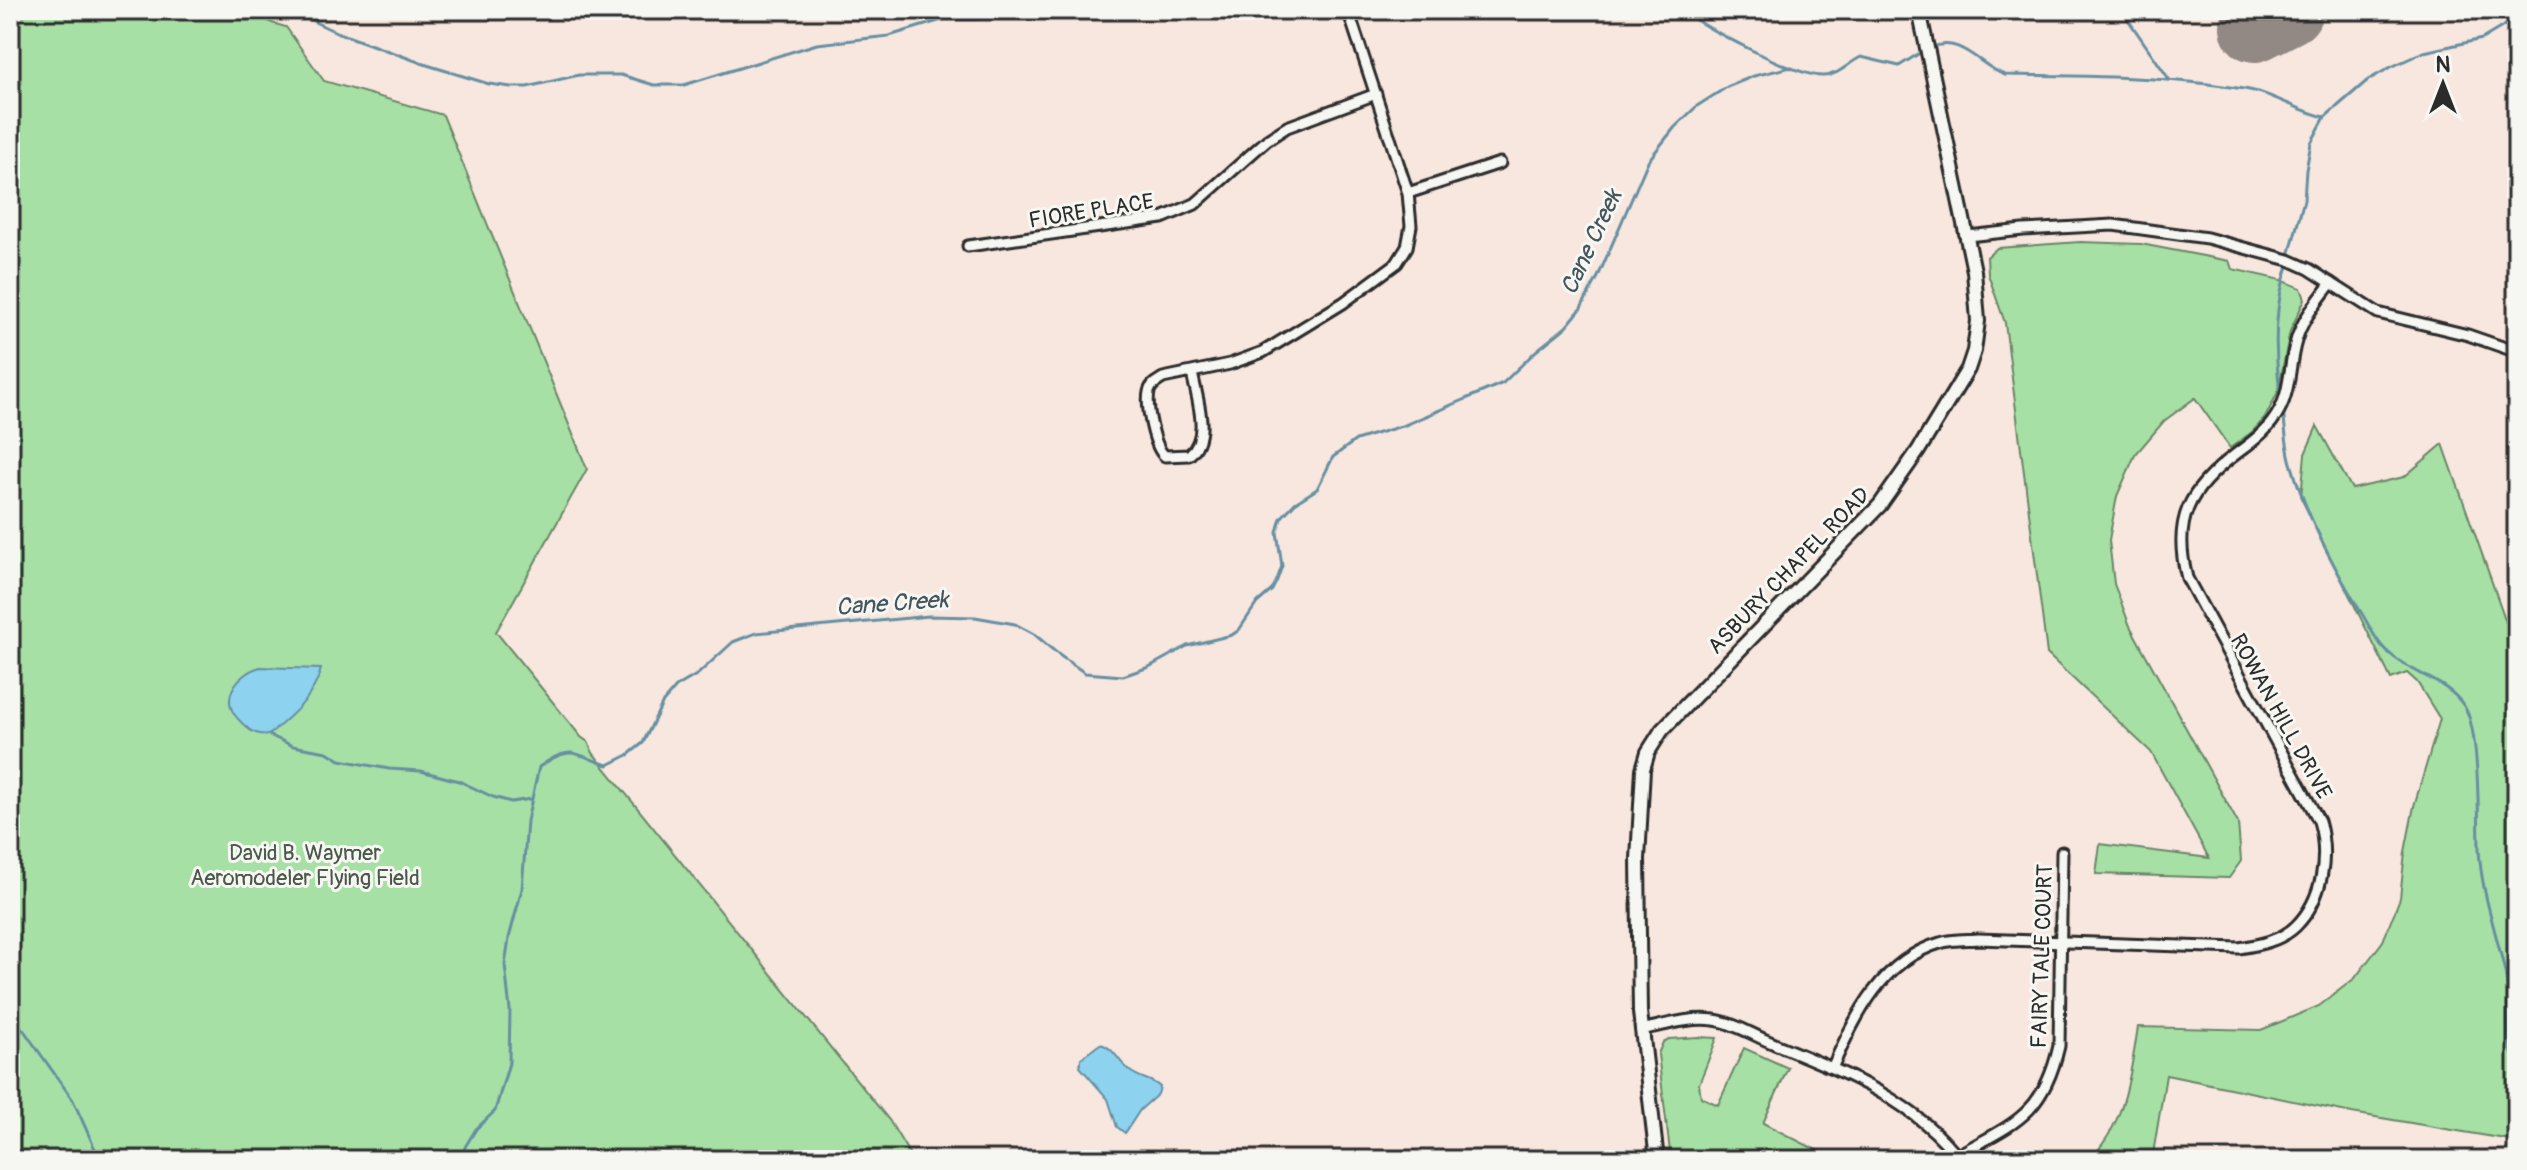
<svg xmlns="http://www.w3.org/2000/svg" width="2527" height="1170" viewBox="0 0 2527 1170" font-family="Pangolin,sans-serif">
  <rect width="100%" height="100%" fill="#f8e7df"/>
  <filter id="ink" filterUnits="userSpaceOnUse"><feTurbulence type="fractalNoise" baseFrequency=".0125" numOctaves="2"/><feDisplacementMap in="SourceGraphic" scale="16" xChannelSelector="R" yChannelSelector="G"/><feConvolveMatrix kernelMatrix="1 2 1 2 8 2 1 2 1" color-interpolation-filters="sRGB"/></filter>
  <g filter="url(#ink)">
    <!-- green -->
    <g fill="#a7e0a5" stroke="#698668" stroke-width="2">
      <polygon points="10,10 251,10 272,23 286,27 324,81 443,115 587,469 496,632 581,737 588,742 593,753 889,1120 913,1160 10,1160"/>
      <polygon points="2080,242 2141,244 2229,261 2232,269 2281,280 2301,288 2305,299 2290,331 2278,392 2265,418 2252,432 2230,448 2195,398 2164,421 2135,455 2117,496 2109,540 2114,584 2130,626 2238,823 2241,861 2229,878 2096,874 2100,844 2209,858 2151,752 2047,654 2005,323 1988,274 1987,257 1997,248"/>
      <path d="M2317,426L2352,489L2404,477L2443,444L2517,653V1141L2352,1113L2166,1075L2152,1160H2089C2126,1123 2130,1076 2138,1027L2261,1030L2319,1006L2355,978L2383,941L2400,898L2405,852L2414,806L2440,719L2417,682L2407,673L2391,679L2301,498L2305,454Z"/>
      <polygon points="1698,1037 1717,1038 1699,1084 1701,1097 1718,1105 1744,1048 1788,1068 1763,1123 1836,1160 1671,1160 1658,1054 1663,1042 1669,1039"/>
    </g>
    <!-- water -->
    <g fill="#8dd2ef" stroke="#668fa1" stroke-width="2">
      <path d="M260,667L321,669C314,698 290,717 269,735C265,734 261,735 256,733C250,732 245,726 240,721C218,700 236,674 260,667Z"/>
      <path d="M1100,1044C1113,1046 1119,1063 1130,1071C1140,1079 1152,1079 1160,1087L1158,1094L1140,1110L1125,1133L1117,1127L1108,1099L1080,1067L1081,1058Z"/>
    </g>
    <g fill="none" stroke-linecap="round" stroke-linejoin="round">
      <!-- stream -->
      <g stroke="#668fa1" stroke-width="3">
        <polyline points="289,10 336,32 427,65 489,84 511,87 527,87 579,75 621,75 654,85 684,85 817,44 889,36 945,19 976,19 1002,10"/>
        <path d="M1681,10C1704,27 1797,77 1823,76C1838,76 1848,63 1861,57L1899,66L1923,51"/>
        <polyline points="2125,10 2129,21 2169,79"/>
        <path d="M1930,48C1961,34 1979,66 2005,75C2084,76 2166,76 2244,89C2273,93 2297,111 2325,117"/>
        <polyline points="2290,252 2304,200 2306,170 2311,143 2325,117 2368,80 2391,67 2424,52 2482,39 2517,18"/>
        <path d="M2281,397C2274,353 2273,308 2288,266"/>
        <path d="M2283,409C2285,426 2286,446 2291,463C2306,515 2331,562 2359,609C2369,624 2376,643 2390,654C2412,674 2447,680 2464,706C2480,729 2478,819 2479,849C2481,891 2496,931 2505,972C2512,1006 2502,1031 2517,1067"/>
        <polyline points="269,735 293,746 327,752 340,760 389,769 421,771 459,781 493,797 511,802 531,799"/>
        <polyline points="10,1015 25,1032 73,1100 100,1160"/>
        <path d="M462,1160L465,1147L476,1129L495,1111L509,1063L510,1010L505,965L509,938L522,889L527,821L539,767C571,744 574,754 608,765L628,755L643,743L663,702L676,687L698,674L733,642L756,633L929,616L975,617L1015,624L1034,634L1059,655L1085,673L1123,676L1149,667L1187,646L1232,635L1239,630L1257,603L1272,590L1277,580L1282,566L1277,532L1281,518L1295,503L1317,489L1333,457L1356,440L1405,425L1503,383L1536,351L1566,327L1580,310L1598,277L1648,161L1675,127L1697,106L1727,87L1754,76L1791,67"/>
      </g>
      <!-- runway -->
      <polyline stroke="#928985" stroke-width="70" points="2255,27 2288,10"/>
      <!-- minor casing -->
      <g stroke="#2b2b2b" stroke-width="15">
        <g id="minor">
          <polyline points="1408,193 1500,163"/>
          <polyline points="1968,236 2023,230 2113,225 2207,238 2289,260 2309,269 2378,313 2468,335 2517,352"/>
          <polyline points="968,246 1162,218 1195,204 1267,140 1287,127 1376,94"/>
          <path d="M1192,372C1196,397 1212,436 1189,455L1165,456C1154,448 1146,406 1149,392C1151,384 1157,382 1163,378L1230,364L1263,352L1343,303L1397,263L1407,247L1411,226L1408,193L1348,10"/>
          <path d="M1641,1030C1665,1025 1689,1017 1714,1020C1732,1022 1753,1035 1770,1042C1840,1071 1913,1098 1960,1160"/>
          <path d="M1832,1068C1856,1016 1880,961 1940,943C1952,939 1966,940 1978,939L2239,948C2258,945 2281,941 2296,926C2323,899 2329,856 2319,821L2187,578C2172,520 2189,489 2236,454C2253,441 2269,430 2279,411C2291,389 2289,364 2296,341C2302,319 2318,301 2331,283"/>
          <path d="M1956,1156C2014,1123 2043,1116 2059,1046L2062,852"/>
        </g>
      </g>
      <!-- secondary casing -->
      <g stroke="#2b2b2b" stroke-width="18">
        <polyline id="secondary" points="1657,1160 1640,1012 1638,859 1643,769 1648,752 1662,730 1880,505 1918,451 1968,369 1974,351 1978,321 1974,271 1919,10"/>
      </g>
      <!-- minor -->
      <use href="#minor" stroke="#f6f6f2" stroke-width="9"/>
      <!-- secondary -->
      <use href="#secondary" stroke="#f6f6f2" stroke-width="12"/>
    </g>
  </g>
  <g text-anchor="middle" stroke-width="6" stroke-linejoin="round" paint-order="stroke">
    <!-- street labels -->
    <g font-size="22" fill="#2b2b2b" stroke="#f6f6f2">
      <text transform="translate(1091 210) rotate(-9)" y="8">FIORE PLACE</text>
      <text transform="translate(1788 570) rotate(-46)" y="8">ASBURY CHAPEL ROAD</text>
      <text transform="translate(2282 716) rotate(61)" y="8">ROWAN HILL DRIVE</text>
      <text transform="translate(2041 956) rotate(-88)" y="8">FAIRY TALE COURT</text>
    </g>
    <!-- park labels -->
    <g font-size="22" fill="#4a584a" stroke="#f6f6f2">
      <text x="305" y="860">David B. Waymer<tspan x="305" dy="25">Aeromodeler Flying Field</tspan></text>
    </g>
    <!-- water labels -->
    <g font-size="24" font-style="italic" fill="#44555c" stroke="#f6f6f2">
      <text transform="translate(1591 242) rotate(-65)" y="8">Cane Creek</text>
      <text transform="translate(892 603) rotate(-4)" y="8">Cane Creek</text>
    </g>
  </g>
  <!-- margin -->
  <rect width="2527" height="1170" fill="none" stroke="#f6f6f2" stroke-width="40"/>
  <rect x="20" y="20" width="2487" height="1130" fill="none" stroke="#2b2b2b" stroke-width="3" filter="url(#ink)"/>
  <!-- north arrow -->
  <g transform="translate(2443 84)" stroke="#f6f6f2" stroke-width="6" paint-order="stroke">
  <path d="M0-6L14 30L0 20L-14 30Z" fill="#2b2b2b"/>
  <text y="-12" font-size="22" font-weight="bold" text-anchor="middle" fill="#2b2b2b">N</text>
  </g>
</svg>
